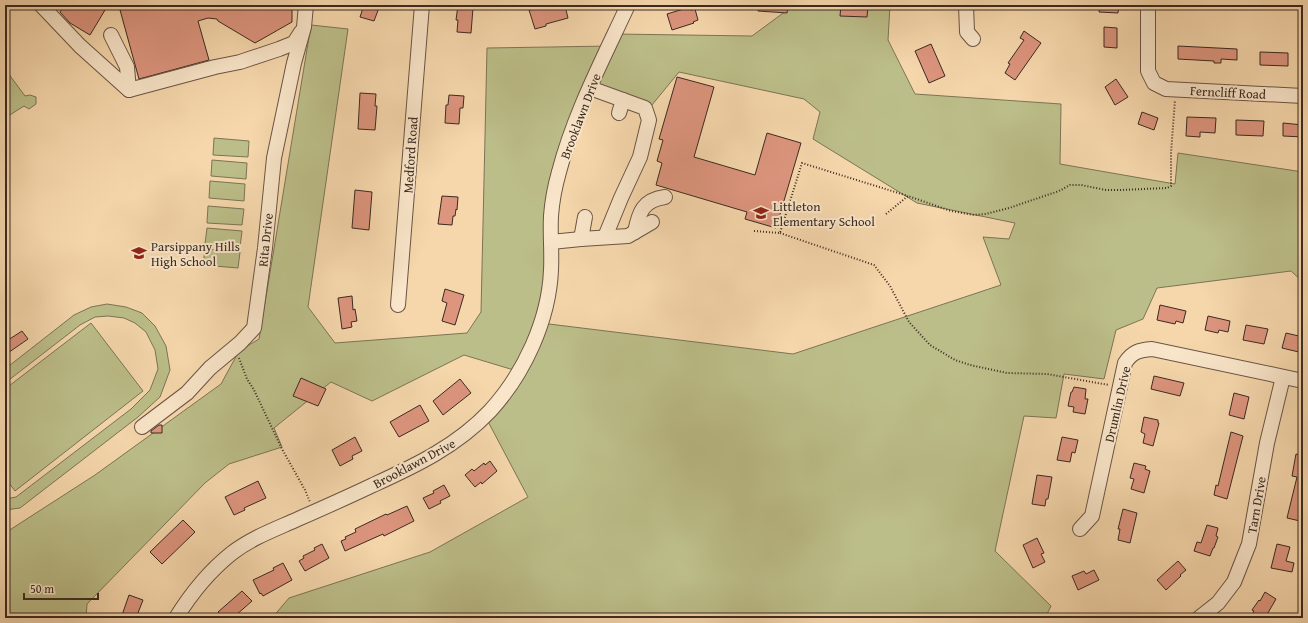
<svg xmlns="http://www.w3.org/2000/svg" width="1308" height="623" viewBox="0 0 1308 623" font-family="'Gentium Book Plus',serif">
  <rect width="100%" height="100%" fill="#f6d7ac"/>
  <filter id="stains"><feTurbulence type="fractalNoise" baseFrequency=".005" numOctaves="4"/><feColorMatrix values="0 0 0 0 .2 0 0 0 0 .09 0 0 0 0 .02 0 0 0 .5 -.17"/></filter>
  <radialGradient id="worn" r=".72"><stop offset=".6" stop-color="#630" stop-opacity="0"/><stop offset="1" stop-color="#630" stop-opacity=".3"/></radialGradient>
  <!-- green -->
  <g fill="#bcbe89" stroke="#7c7455" fill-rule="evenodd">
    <path d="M794,5H890L888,40L915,94L1061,104L1060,164L1175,184L1178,153L1303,172V282L1291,271L1157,288L1143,319L1116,330L1104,379L1064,374L1056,418L1024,416L995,551L1051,606L1045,618H272L289,598L430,552L528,497L484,414L517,371L464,355L372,401L331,382L274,428L282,447L229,464L205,483L87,604L86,618H5V533L95,475L221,384L239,351L259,339L311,25L348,29L308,307L335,343L467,333L481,312L487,48L611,46L616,34L752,36ZM679,72L804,99L820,112L813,139L917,203L1015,223L1009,239L983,237L1001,285L793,354L541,323L558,169L591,89L647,111Z"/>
    <polygon points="5,73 8,73 25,96 30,95 36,97 36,104 29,109 24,106 5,118"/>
    <polygon points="214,138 249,141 248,157 213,155"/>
    <polygon points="212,160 247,163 246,179 211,176"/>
    <polygon points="210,181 245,184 244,201 209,198"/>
    <polygon points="208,206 244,209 242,225 207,223"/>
    <polygon points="207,228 242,231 240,247 205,244"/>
    <polygon points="205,249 240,252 238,268 203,265"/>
    <polygon points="107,304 126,307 142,313 155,326 166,346 170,370 160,397 138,417 20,508 5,510 5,499 16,497 131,409 150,390 158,369 155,350 146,332 135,323 124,318 108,316 95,317 80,325 5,383 5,369 74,315 91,307"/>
    <polygon points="91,323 143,391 15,491 5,478 5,389"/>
  </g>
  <!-- building -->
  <g fill="#dd957e" stroke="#3b2a21">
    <polygon points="64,5 108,5 90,35 70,23 60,12"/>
    <polygon points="138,5 292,5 292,22 255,43 218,21 217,19 208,18 198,21 209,60 139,79 120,10"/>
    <polygon points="364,5 380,5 374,21 360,17"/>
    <polygon points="458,5 470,5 470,8 473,8 471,33 457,32 458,20 456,20"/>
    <polygon points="759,5 788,5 787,13 758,11"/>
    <polygon points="841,5 868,5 867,17 840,16"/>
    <polygon points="1100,5 1119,5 1118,13 1099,12"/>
    <polygon points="555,6 556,9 565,6 568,18 546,24 546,26 535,29 529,10 541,7 541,9"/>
    <polygon points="690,7 691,10 695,9 698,20 693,22 694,23 672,30 667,14"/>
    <polygon points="1104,27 1117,28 1117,48 1104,47"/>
    <polygon points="1024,31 1041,43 1015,80 1005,73 1010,64 1008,63 1024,40 1020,38"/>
    <polygon points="931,44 945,76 929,83 915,51"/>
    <polygon points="1178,46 1237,49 1237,60 1221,59 1221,63 1214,63 1214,61 1178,59"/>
    <polygon points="1260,52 1288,53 1288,66 1260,65"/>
    <polygon points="677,77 714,87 694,157 755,175 767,133 801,143 776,228 745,219 747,212 656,185 662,163 657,161 663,140 659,139"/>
    <polygon points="1116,79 1128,97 1115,105 1105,87"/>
    <polygon points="360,93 376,94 375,106 377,106 375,130 358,129"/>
    <polygon points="449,95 464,96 463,108 460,108 459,124 445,123 446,105 448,105"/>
    <polygon points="1142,112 1158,118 1154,130 1138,124"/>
    <polygon points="1187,117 1216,118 1215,133 1200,132 1200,137 1186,136"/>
    <polygon points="1236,120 1264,121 1263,136 1236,135"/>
    <polygon points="1283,123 1303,125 1303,137 1283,136"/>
    <polygon points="355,190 372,192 369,230 352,228"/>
    <polygon points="442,196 458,197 457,210 456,209 455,216 453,216 452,225 438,224"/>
    <polygon points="445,289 464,295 455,325 442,321 447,303 442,301"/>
    <polygon points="352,296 353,310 355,309 357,321 351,322 352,327 342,329 338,298"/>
    <polygon points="1160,305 1186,311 1183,323 1176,321 1175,324 1157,320"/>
    <polygon points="1208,316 1230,321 1228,332 1219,330 1218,333 1205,330"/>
    <polygon points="1246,325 1268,329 1264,344 1243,340"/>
    <polygon points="22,331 28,339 5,355 5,342"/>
    <polygon points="1286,333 1303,337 1303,353 1282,348"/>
    <polygon points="1154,376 1184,383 1180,396 1151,389"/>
    <polygon points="301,378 326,389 318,406 293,396"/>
    <polygon points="460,379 471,393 443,415 433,401"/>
    <polygon points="1074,387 1086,389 1085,399 1088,399 1085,414 1073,412 1074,407 1068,406 1071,392 1072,392"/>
    <polygon points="1234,393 1249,397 1244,419 1229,415"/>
    <polygon points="420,405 429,421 399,437 390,422"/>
    <polygon points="1144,417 1158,420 1158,423 1159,423 1153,446 1143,443 1145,434 1141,432"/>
    <polygon points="159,425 162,425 162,433 151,433 151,431"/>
    <polygon points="1231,432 1243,436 1227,499 1214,495 1216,485 1218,486"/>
    <polygon points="355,437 362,451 352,456 353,459 340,466 332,450"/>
    <polygon points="1062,437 1078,440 1075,453 1072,452 1070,462 1057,460"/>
    <polygon points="1296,454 1303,456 1303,509 1300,521 1287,518 1297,477 1292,476"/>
    <polygon points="490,461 497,471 482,484 481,482 475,487 465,475 472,469 474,471 484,463 485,465"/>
    <polygon points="1134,463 1146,466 1145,469 1150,471 1144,493 1131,489 1134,479 1130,478"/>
    <polygon points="1037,475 1052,477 1048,499 1046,499 1045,506 1032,504"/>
    <polygon points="258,481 266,498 244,508 245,510 234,515 225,497"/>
    <polygon points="444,485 450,496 440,501 441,503 429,509 423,498 434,493 433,491"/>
    <polygon points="407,506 414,521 384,536 383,534 345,551 341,541 346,539 345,537 356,532 355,529 386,514 387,515"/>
    <polygon points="1123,509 1137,513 1130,543 1118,540 1120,529 1118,529"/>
    <polygon points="183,520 195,532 162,564 150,552"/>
    <polygon points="1207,525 1218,528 1216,536 1218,537 1214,548 1213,548 1210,556 1194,551 1197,542 1201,543"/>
    <polygon points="1037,538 1044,553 1041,554 1045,562 1033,568 1023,545"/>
    <polygon points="322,544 329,558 305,571 299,561 304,558 303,556 315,550 314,548"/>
    <polygon points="1277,544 1290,547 1286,561 1294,563 1292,572 1271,568"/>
    <polygon points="1178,561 1186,570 1180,575 1181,576 1166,590 1157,580"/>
    <polygon points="283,563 292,580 263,596 261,593 260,594 253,580 274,570 273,568"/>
    <polygon points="1094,570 1099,580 1078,590 1072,576 1084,571 1086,574"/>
    <polygon points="242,591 252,601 235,616 234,614 230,618 224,618 218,612"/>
    <polygon points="1265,592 1276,599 1265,618 1250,618 1254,611 1252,610 1259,600 1260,601"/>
    <polygon points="129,595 143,600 136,618 121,618"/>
  </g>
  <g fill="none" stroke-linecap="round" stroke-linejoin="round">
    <!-- minor casing -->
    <g stroke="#6a5544" stroke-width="16">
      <g id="minor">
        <polyline points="41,5 80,46 129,90 215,67 240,62 279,49 294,43 301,32"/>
        <polyline points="966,5 967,32 973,39"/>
        <polyline points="1148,5 1148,71 1154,83 1166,89 1303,96"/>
        <polyline points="111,35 127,67 129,90"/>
        <polyline points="590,88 645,108 649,120 640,157 621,198 605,237"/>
        <polyline points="619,113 623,100"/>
        <path d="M635,232C639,212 643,200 665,197"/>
        <polyline points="581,239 585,217"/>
        <polyline points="551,242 581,239 628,236 652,222"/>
        <polyline points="398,305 422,5"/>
        <polyline points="142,427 187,393 210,368 240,343 254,328 265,248 274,158 294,63 304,27 306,5"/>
        <path d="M1080,529L1092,516L1125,363C1132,352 1139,350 1152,349L1303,381"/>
        <path d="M176,618C192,592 208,572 232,553C251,538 276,529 298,519C323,508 348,497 373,485C415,466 457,446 490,411C524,374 549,320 551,270C552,252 550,234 551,216C552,202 555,186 559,172C574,114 603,59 628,5"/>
        <polyline points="1199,618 1218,603 1234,582 1249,544 1267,443 1283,377"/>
      </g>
    </g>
    <!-- path -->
    <g stroke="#3b2a21" stroke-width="2" stroke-dasharray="1 2" stroke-linecap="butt">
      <polyline points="886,214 908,196 951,211 974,215 986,214 1009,208 1059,191 1070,185 1081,185 1106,190 1121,190 1167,188 1171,186 1171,153 1175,100"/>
      <polyline points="754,231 780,233 802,163 908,196"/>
      <polyline points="780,233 874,265 890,286 909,322 930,345 955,360 970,365 1007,373 1047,374 1109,385"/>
      <polyline points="239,358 247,379 254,390 282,449 305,490 310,502"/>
    </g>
    <!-- minor -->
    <use href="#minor" stroke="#f9e5c9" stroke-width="14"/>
  </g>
  <!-- icons -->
  <defs>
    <g id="school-bare" transform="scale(1.2)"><path d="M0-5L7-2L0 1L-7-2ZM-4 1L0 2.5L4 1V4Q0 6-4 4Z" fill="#8f2418" stroke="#f9e5c9" stroke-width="2.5" paint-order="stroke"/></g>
  </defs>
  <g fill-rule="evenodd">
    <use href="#school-bare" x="761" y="213"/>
    <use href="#school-bare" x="139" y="253"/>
  </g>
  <g text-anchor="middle" stroke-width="4" stroke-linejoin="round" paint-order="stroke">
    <!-- street labels -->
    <g font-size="13" fill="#3b2a21" stroke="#f9e5c9">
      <text transform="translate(1228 92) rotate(3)" y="5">Ferncliff Road</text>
      <text transform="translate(580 116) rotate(-69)" y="5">Brooklawn Drive</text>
      <text transform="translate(410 155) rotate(-86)" y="5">Medford Road</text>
      <text transform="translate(265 240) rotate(-84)" y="5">Rita Drive</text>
      <text transform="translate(1117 404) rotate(-77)" y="5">Drumlin Drive</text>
      <text transform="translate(414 463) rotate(-28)" y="5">Brooklawn Drive</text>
      <text transform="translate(1256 505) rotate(-80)" y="5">Tarn Drive</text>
    </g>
    <!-- poi labels -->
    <g font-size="13" fill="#3b2a21" stroke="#f9e5c9" text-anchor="start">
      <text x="773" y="211">Littleton<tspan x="773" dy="15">Elementary School</tspan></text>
      <text x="151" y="251">Parsippany Hills<tspan x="151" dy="15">High School</tspan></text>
    </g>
  </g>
  <!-- margin -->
  <rect width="1308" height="623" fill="none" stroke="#f6d7ac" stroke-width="20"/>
  <rect x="6" y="6" width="1296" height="611" fill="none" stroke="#3b2a21" stroke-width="2"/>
  <rect x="10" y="10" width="1288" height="603" fill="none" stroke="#3b2a21"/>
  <!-- scale -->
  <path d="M24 593v6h74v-6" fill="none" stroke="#3b2a21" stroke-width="2"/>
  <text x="30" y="593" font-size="12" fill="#3b2a21" stroke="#f9e5c9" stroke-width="3" paint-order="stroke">50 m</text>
  <rect width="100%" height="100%" filter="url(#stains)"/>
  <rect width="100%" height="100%" fill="url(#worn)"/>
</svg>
